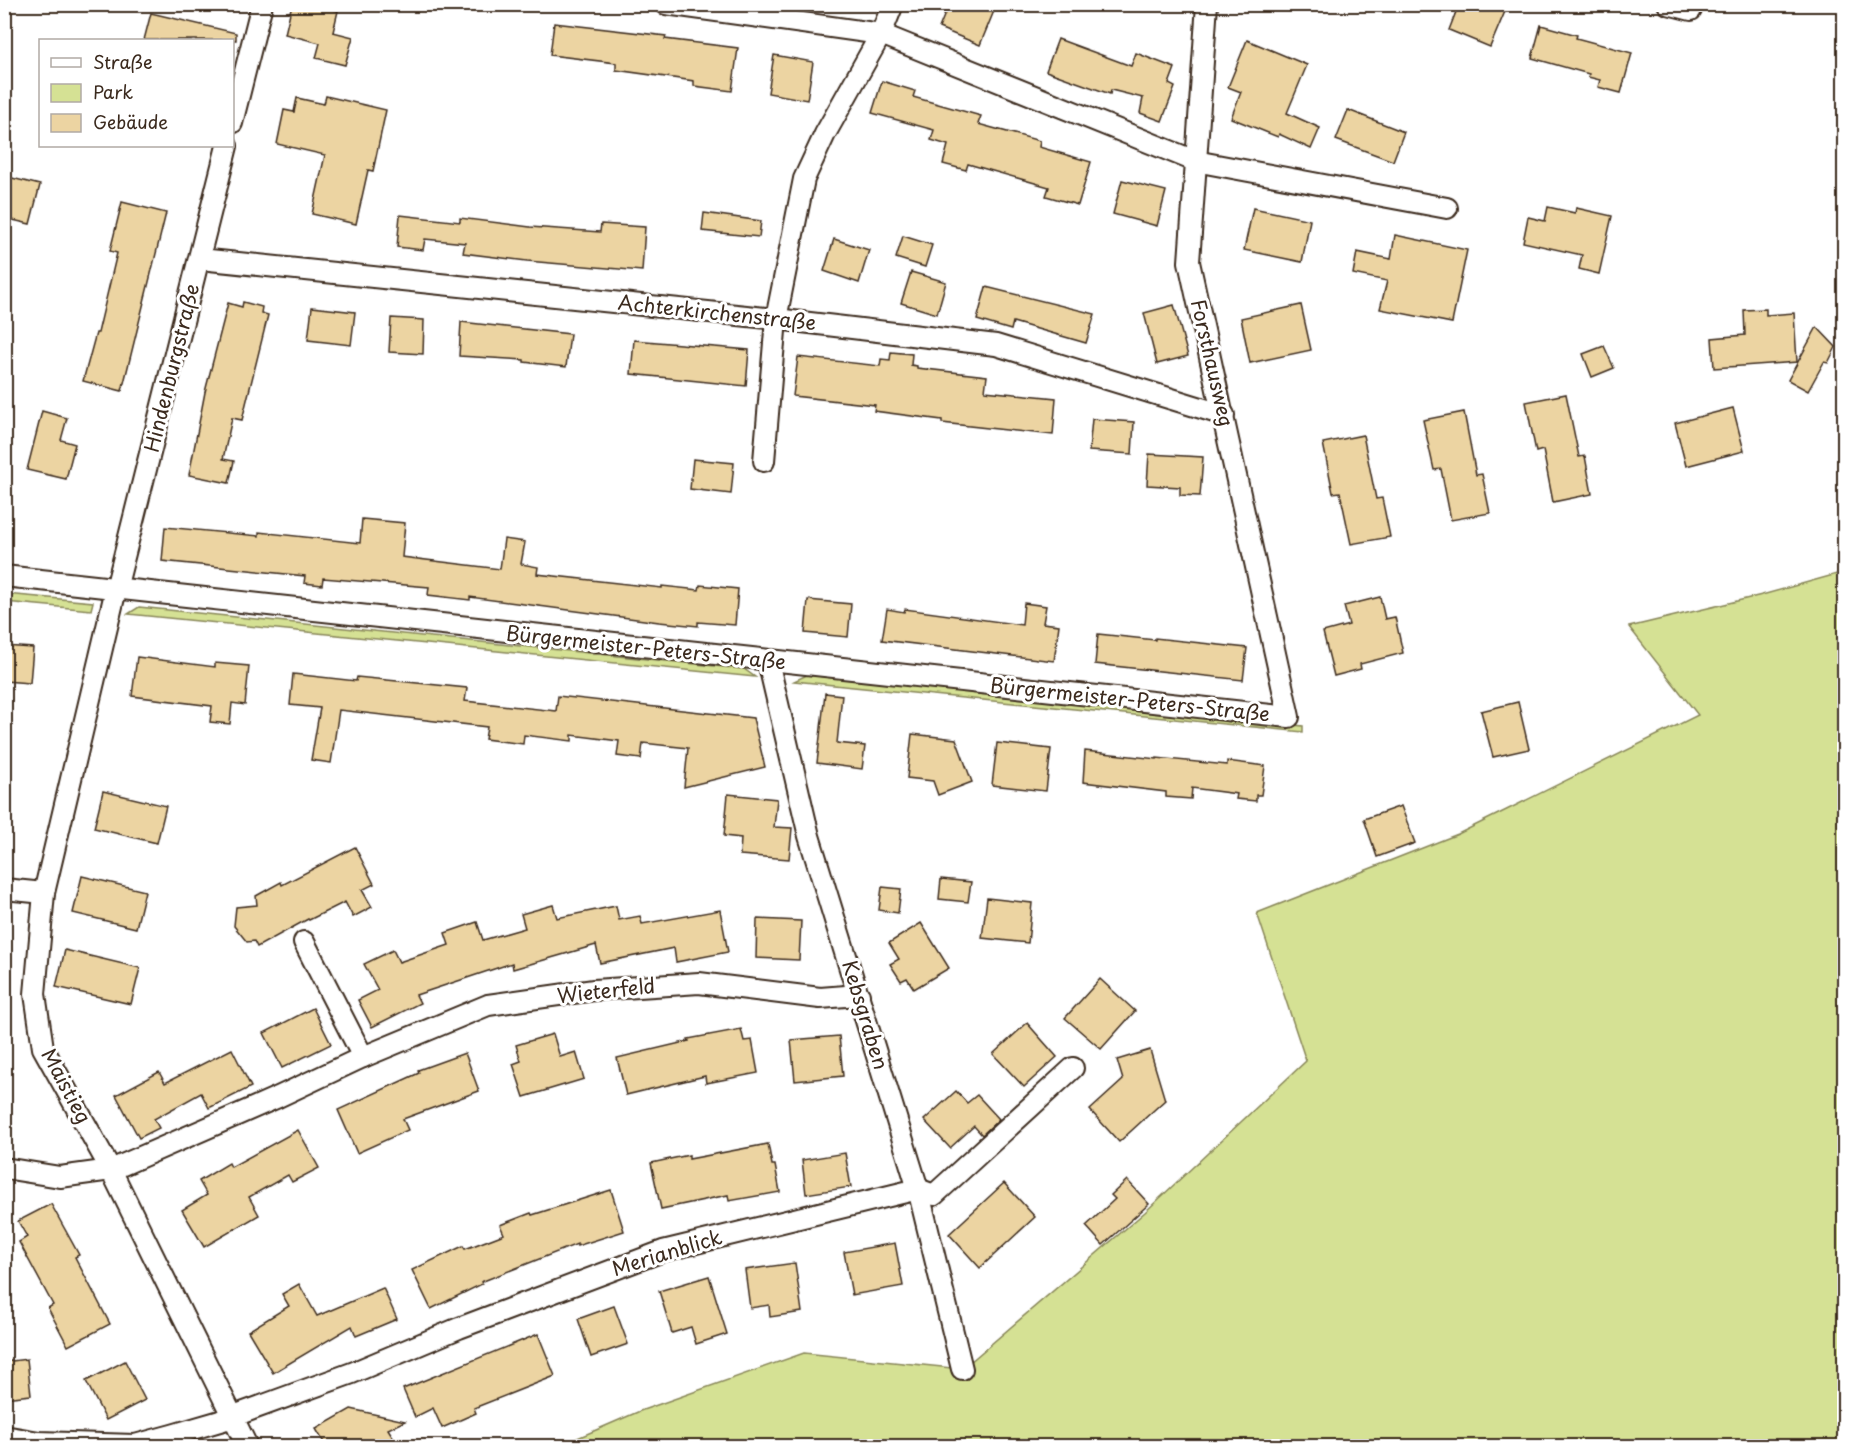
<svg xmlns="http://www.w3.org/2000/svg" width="1849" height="1451" viewBox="0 0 1849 1451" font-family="'Playpen Sans',sans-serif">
  <rect width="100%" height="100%" fill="#fff"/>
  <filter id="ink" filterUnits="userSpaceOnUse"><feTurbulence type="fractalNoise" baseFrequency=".0167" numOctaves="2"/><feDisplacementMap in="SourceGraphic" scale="12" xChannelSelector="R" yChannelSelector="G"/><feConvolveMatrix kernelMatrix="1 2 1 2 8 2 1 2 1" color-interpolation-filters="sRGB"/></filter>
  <g filter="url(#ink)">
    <!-- green -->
    <g fill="#d5e194" stroke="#888659" stroke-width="1.5">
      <polygon points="1844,572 1844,1446 559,1446 640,1411 804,1353 962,1369 1145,1212 1306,1061 1257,913 1458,834 1698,715 1629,627 1762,595"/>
      <polygon points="4,594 5,594 93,602 91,610 5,602"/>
      <polygon points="139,607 744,669 755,677 128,614"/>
      <polygon points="807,675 1303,726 1303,732 794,681"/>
    </g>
    <!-- building -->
    <g fill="#ecd4a2" stroke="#3b2a1e" stroke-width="1.5">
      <polygon points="292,4 314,4 338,11 333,32 353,37 345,65 316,58 320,43 285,34"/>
      <polygon points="949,4 977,4 994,11 980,45 939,28"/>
      <polygon points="1459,4 1496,4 1506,9 1490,47 1449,30"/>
      <polygon points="151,13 236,33 236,40 144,40"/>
      <polygon points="554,23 666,36 665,39 738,48 732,91 694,86 694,81 616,70 616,63 550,55"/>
      <polygon points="1541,25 1577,35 1576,38 1632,53 1621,93 1598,87 1600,80 1588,77 1589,74 1532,58"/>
      <polygon points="1058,39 1131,66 1136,53 1175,68 1169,84 1175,87 1162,121 1140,113 1143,98 1111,90 1110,94 1046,71"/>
      <polygon points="1247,40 1307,65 1287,113 1320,128 1311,149 1279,134 1278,137 1231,118 1241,92 1228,87"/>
      <polygon points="774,55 813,62 807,100 768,93"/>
      <polygon points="882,81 915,91 913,97 981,116 978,124 1040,141 1039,147 1091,162 1078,205 1046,196 1049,187 968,164 966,170 943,164 948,145 931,140 934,130 872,113"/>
      <polygon points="326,96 386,110 373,171 368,170 356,224 312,214 325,155 277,144 284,110 294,112 297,98 324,104"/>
      <polygon points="1348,110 1404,132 1393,161 1336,140"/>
      <polygon points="4,176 40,185 30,224 4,218"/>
      <polygon points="1122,180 1166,191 1157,226 1113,214"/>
      <polygon points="122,202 166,213 122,391 83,381 96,333 98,333 117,253 110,251"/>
      <polygon points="1548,207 1575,213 1576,208 1612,216 1599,274 1579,269 1582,255 1523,242 1528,217 1545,221"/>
      <polygon points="1253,208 1310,220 1302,262 1244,250"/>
      <polygon points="704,213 761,221 759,237 702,231"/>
      <polygon points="400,215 460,222 460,218 530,227 600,232 601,224 645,227 642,271 527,261 463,253 465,243 425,239 423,250 397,247"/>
      <polygon points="1395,235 1467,250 1452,323 1380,309 1387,281 1353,274 1357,252 1391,259"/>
      <polygon points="903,236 932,245 925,267 896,258"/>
      <polygon points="834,239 869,250 859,283 824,271"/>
      <polygon points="911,272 946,282 937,314 901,303"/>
      <polygon points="986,287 1095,314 1086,343 1013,322 1011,330 977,320"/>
      <polygon points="243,302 262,307 261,313 268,315 242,420 232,418 223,459 234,461 229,483 189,475 205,392 228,303 242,307"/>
      <polygon points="1174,305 1188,356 1157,364 1144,313"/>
      <polygon points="1301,305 1311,350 1250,363 1241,318"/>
      <polygon points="312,307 355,312 351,345 308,340"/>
      <polygon points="1766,309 1766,315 1794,313 1797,362 1714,368 1712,338 1745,335 1744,310"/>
      <polygon points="391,318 424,320 423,354 389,352"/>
      <polygon points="461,322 570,334 566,367 524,362 524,360 459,356"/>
      <polygon points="1817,327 1836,347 1828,363 1824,362 1808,391 1788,380"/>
      <polygon points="634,340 749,350 746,386 631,374"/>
      <polygon points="1604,346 1614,368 1592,377 1583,354"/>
      <polygon points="891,352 912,354 911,365 917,366 917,368 987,376 985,391 1056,398 1053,435 942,423 942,420 874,411 875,405 793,396 798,357 880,366 881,359 890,360"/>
      <polygon points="1566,394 1579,457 1585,456 1592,494 1553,502 1543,450 1536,452 1526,402"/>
      <polygon points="1733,408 1744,451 1686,466 1675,423"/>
      <polygon points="42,411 67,418 61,440 75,444 66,479 27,470"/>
      <polygon points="1464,412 1476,475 1482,474 1490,513 1451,520 1441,469 1434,470 1423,420"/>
      <polygon points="1092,419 1134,422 1132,454 1089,451"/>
      <polygon points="1363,435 1376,499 1382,498 1390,537 1351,544 1340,492 1333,493 1323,443"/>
      <polygon points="1149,454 1203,457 1200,496 1180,495 1180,487 1147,485"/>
      <polygon points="693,459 734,463 731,494 690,489"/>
      <polygon points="362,519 405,523 402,557 500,569 504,539 525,542 521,564 538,567 537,574 662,588 662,586 699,590 700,585 738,589 735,625 698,622 698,626 659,622 470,597 470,600 428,595 429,587 323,578 322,585 304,583 305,576 162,561 165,527 259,536 259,532 360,543"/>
      <polygon points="1380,597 1385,619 1395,617 1403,653 1360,664 1361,669 1334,676 1323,632 1349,625 1344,606"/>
      <polygon points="808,600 851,604 848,637 805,633"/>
      <polygon points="1024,603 1046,606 1043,623 1059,625 1054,661 882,640 887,609 904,612 905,609 1022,625"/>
      <polygon points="1098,634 1155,640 1155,638 1247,648 1243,680 1095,664"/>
      <polygon points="4,646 33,648 30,683 4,681"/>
      <polygon points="137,657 215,667 215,663 249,666 245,705 232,703 230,724 210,722 212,706 132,696"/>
      <polygon points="293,674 356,681 357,677 467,688 465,701 556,711 558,696 753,718 765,767 684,787 688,748 643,743 641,759 617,756 619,741 572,735 572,741 524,735 523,744 485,739 487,727 339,710 331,763 311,760 320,708 290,705"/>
      <polygon points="825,693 842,695 837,743 865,746 862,769 817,763"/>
      <polygon points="1518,702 1529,749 1493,757 1481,711"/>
      <polygon points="912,734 956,739 972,782 938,795 933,781 907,778"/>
      <polygon points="997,743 1051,749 1046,791 992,785"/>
      <polygon points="1085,751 1157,759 1157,758 1227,765 1227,761 1265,766 1261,795 1256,795 1256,801 1236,799 1237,794 1192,788 1191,799 1166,797 1166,792 1083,782"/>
      <polygon points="103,791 166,806 157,843 94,828"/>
      <polygon points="728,794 777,799 774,827 792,828 789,859 740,855 741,838 724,836"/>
      <polygon points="1401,806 1415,843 1377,857 1364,819"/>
      <polygon points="355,847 374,884 362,890 372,907 353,917 345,902 309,920 308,919 257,947 254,941 247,942 234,926 236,907 257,905 256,896 281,882 282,885"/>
      <polygon points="82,876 145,891 136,928 73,913"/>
      <polygon points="941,879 971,882 968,902 939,899"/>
      <polygon points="882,887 901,889 898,913 879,910"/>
      <polygon points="987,898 1032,903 1028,943 982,938"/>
      <polygon points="553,905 557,918 616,906 619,920 640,916 642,924 720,910 728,952 676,962 674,948 600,963 596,945 513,969 512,963 416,995 420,1003 372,1027 358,1000 378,990 364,964 393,950 399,962 449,945 445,933 477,922 483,940 525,928 521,914"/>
      <polygon points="757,919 801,921 799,960 756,958"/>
      <polygon points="921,923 949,968 914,989 907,978 901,981 890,964 899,959 889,943"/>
      <polygon points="65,950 140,968 131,1004 56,987"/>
      <polygon points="1100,979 1135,1011 1101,1049 1065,1018"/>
      <polygon points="313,1008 331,1044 282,1068 264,1033"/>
      <polygon points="1027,1023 1057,1057 1024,1087 993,1054"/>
      <polygon points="741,1029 744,1041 752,1040 758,1073 706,1083 705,1076 626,1095 617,1058 689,1041 688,1039"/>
      <polygon points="553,1034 560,1057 576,1052 584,1079 524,1097 513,1064 521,1061 516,1045"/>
      <polygon points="839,1036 843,1076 795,1081 791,1040"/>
      <polygon points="232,1049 251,1087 209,1108 201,1093 154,1119 159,1128 139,1138 116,1095 159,1072 165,1083"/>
      <polygon points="1150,1050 1165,1100 1119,1142 1090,1110 1123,1080 1117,1060"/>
      <polygon points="465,1053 479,1091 403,1119 408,1130 357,1153 338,1110 419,1073 418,1070"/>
      <polygon points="956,1091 967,1103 977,1095 999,1119 982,1135 974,1126 950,1148 924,1120"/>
      <polygon points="298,1130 319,1168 292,1182 288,1175 249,1197 259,1215 204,1247 182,1210 207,1195 199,1181 229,1163 231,1167"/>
      <polygon points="768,1144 772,1165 775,1165 780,1192 729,1201 728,1195 661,1209 651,1163 689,1155 689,1159"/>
      <polygon points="845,1153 851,1187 806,1194 802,1160"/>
      <polygon points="1127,1180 1149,1204 1103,1245 1086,1226 1115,1199 1111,1195"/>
      <polygon points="1004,1183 1035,1217 980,1268 949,1234"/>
      <polygon points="611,1190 624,1231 577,1246 577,1244 481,1282 482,1284 431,1309 412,1270 463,1246 465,1249 504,1234 500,1225 531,1213 532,1215"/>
      <polygon points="51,1204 79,1255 75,1257 110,1324 68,1346 48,1308 53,1305 19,1242 27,1237 18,1221"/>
      <polygon points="895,1243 903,1286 852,1295 844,1252"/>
      <polygon points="795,1263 802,1312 770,1317 769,1305 750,1308 745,1270"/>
      <polygon points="709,1276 727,1334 696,1344 691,1327 672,1333 659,1291"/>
      <polygon points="299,1284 317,1316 383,1288 397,1319 356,1336 352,1326 273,1373 248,1331 289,1306 282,1294"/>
      <polygon points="614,1306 628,1344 591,1357 578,1319"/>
      <polygon points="538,1334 555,1376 474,1408 476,1413 442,1428 433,1408 415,1417 403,1389"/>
      <polygon points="27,1359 31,1395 4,1398 4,1362"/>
      <polygon points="125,1361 145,1400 106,1420 86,1381"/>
      <polygon points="351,1409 405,1421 388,1429 399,1446 326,1446 316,1429"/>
    </g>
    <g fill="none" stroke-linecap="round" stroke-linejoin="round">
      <!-- minor casing -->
      <g stroke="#3b2a1e" stroke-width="24">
        <g id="minor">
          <polyline points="666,4 881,34 1195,161 1447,208"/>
          <polyline points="1668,4 1691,10 1692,4"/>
          <polyline points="232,123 262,4"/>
          <polyline points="227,146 116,589 44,893 35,994 43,1048 111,1170 247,1446"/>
          <polyline points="200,259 776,319 996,345 1224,415"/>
          <polyline points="764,461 776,319 804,179 825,134 881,34 893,4"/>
          <polyline points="4,576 1289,717 1189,262 1207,4"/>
          <polyline points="768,661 809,836 918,1189 962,1369"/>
          <polyline points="4,889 44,893"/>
          <polyline points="304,942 363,1057"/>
          <polyline points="4,1168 60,1177 111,1170 278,1097 363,1057 488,1005 594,990 699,983 820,998 859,995"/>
          <polyline points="4,1436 39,1442 135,1445 172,1435 220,1421 352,1373 459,1328 663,1251 918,1189 934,1195 1073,1068"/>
        </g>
      </g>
      <!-- minor -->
      <use href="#minor" stroke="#fff" stroke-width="20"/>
    </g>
  </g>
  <g text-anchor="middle" stroke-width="6" stroke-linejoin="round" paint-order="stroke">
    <!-- street labels -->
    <g font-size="20" fill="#3b2a1e" stroke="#fff">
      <text transform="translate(717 313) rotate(6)" y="7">Achterkirchenstraße</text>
      <text transform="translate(1212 363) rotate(77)" y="7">Forsthausweg</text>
      <text transform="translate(172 368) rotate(-76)" y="7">Hindenburgstraße</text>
      <text transform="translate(646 648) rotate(6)" y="7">Bürgermeister-Peters-Straße</text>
      <text transform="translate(1130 700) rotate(6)" y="7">Bürgermeister-Peters-Straße</text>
      <text transform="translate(606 991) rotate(-6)" y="7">Wieterfeld</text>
      <text transform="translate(865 1015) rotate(73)" y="7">Kebsgraben</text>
      <text transform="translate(66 1086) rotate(62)" y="7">Maistieg</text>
      <text transform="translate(667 1253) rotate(-17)" y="7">Merianblick</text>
    </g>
  </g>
  <!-- margin -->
  <rect width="1849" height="1451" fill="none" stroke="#fff" stroke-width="24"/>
  <rect x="12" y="12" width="1825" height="1427" fill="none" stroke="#3b2a1e" stroke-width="2" filter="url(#ink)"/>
  <!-- legend -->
  <rect x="39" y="39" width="195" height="108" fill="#ffffff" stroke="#b1aaa5" stroke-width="1.5"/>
  <rect x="51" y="58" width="30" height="9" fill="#ffffff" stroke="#b1aaa5" stroke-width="1.5"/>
  <text x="93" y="69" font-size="18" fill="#3b2a1e">Straße</text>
  <rect x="51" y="84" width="30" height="18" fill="#d5e194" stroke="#b1aaa5" stroke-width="1.5"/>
  <text x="93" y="99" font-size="18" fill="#3b2a1e">Park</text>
  <rect x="51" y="114" width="30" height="18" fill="#ecd4a2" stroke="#b1aaa5" stroke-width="1.5"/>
  <text x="93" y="129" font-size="18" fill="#3b2a1e">Gebäude</text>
</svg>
